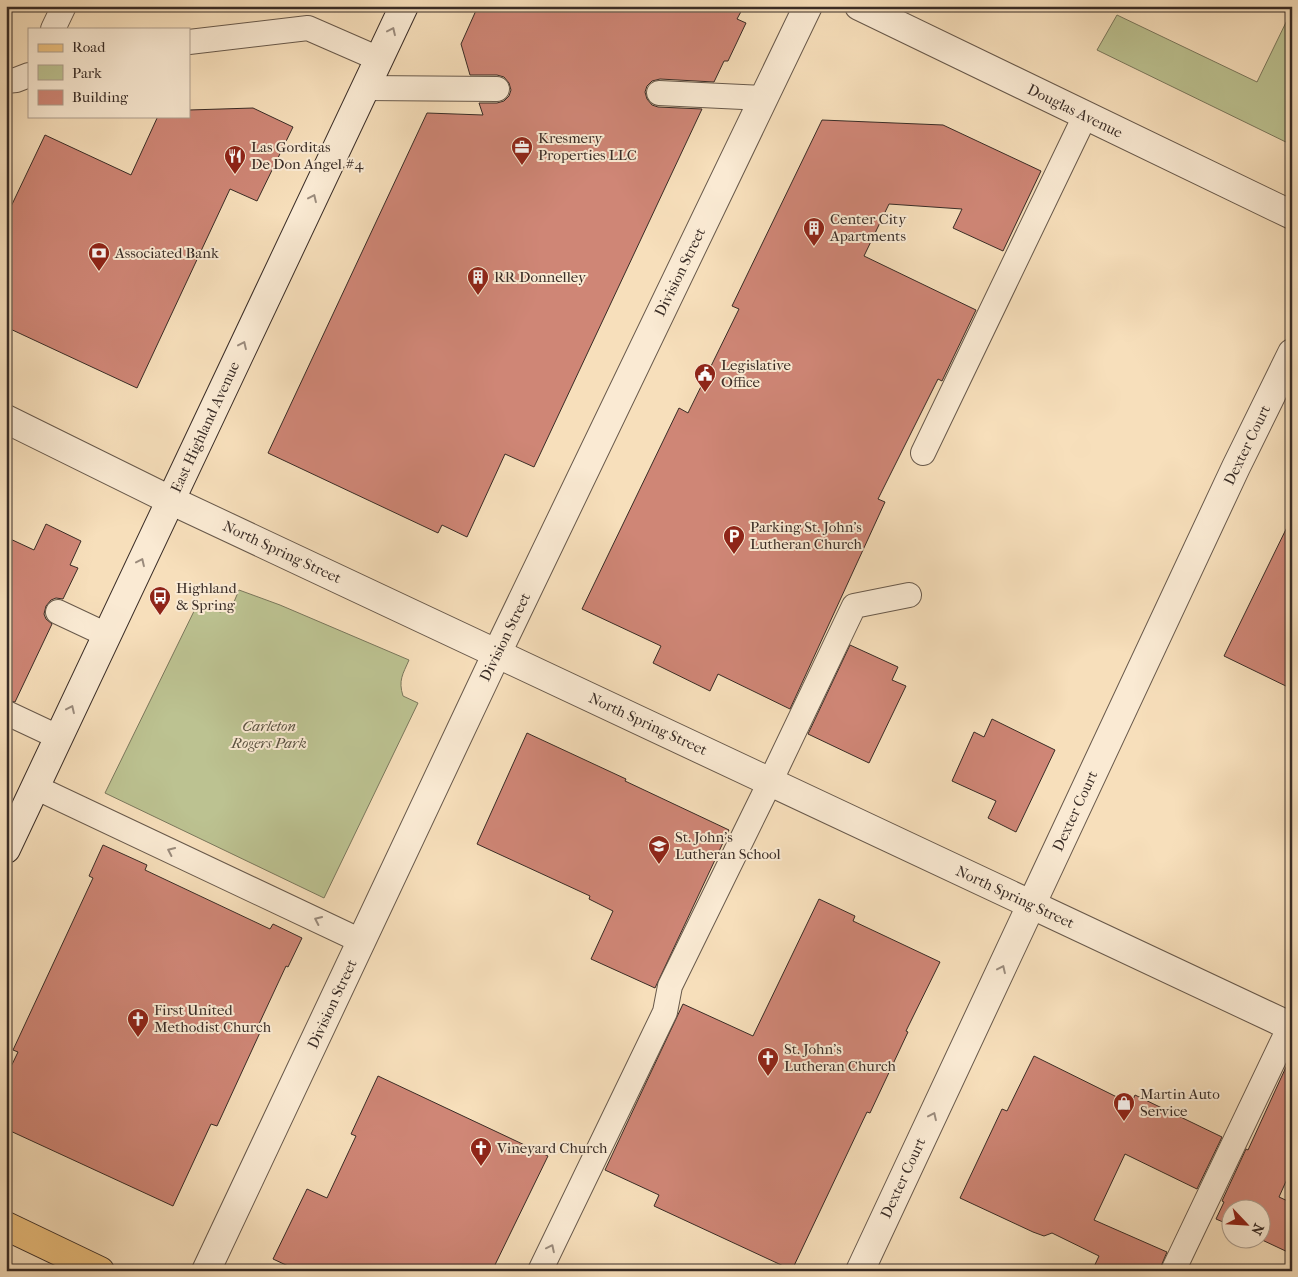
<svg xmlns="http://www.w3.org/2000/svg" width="1298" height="1277" viewBox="0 0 1298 1277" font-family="'IM FELL French Canon',serif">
  <rect width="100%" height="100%" fill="#f7dfbb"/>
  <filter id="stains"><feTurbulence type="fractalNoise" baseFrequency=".004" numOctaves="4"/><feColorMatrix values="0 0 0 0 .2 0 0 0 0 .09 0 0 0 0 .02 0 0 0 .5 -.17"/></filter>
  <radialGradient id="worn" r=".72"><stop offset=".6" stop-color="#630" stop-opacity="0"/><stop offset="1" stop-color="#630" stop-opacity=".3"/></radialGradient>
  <!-- green -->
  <g fill="#bcc291" stroke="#7a775c">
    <polygon points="1292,10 1292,145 1097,50 1117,15 1257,82"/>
    <path d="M239,590L280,605L409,660C403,674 398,680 403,696L418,703L324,898L105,793L199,601L220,612L231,609Z"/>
  </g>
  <!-- building -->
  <g fill="#cf8676" stroke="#392c26">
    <polygon points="478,6 744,6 737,19 746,23 728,61 724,61 714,82 660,79 652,81 647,86 645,92 647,99 652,105 658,107 702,109 534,467 505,454 467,537 442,525 438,533 268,453 427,113 483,115 479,103 497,103 504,101 509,96 511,90 509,83 504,77 497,75 470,75 461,44"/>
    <polygon points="253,108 293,127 257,201 230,189 137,388 6,327 6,217 45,135 131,175 158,116 189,116 189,110"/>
    <polygon points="822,120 943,125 1041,171 1003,251 953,228 962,209 889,204 864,256 976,310 942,381 938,379 878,499 885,502 790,709 718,674 710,691 653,663 661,646 582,609 679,408 688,413 739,309 732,306"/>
    <polygon points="1292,517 1292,689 1224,656"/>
    <polygon points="46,524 81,541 70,565 78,568 63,599 56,598 51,600 46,606 44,614 46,619 52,624 15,702 6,701 6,537 34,550"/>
    <polygon points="850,645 898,667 892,680 906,686 869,763 808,734"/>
    <polygon points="992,719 1055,750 1016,832 988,818 996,801 952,781 974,732 984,737"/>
    <polygon points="527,733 626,779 625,781 729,830 655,988 591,959 613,911 589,899 590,896 477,844"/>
    <polygon points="103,845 147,865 145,870 270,929 273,924 302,938 288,967 286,966 259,1024 263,1026 217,1126 211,1124 173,1206 6,1129 6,1077 18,1052 13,1050 93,878 89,876"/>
    <polygon points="819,899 855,916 853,921 940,962 906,1031 908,1032 870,1113 867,1112 792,1270 654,1206 659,1195 605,1170 683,1004 753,1036"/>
    <polygon points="1292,1054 1292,1168 1279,1197 1292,1203 1292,1254 1260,1239 1260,1210 1230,1210 1230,1225 1216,1219 1224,1202 1222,1201 1246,1149 1248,1150"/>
    <polygon points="1034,1056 1131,1104 1135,1095 1222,1137 1197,1189 1125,1154 1094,1220 1167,1252 1159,1271 1092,1271 1099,1256 1052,1233 1044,1236 1033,1232 960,1198 1002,1109 1007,1111"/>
    <polygon points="378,1076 548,1156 492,1271 299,1271 273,1259 307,1189 327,1198 356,1136 351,1134"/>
  </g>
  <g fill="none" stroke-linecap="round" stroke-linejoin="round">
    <!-- lane casing -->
    <g stroke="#68594b" stroke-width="26">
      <g id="lane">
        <polyline points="53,29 64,6"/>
        <polyline points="189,42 308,28 379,59"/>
        <polyline points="6,81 16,80 29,75"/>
        <polyline points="365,88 497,89"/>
        <polyline points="659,93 764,98"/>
        <polyline points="923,453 1085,116"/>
        <polyline points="58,612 107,635"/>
        <polyline points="9,714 58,737"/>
        <polyline points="35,787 361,941"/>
        <polyline points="540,1271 665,1012 670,986 770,782 854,606 909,595"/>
        <polyline points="1173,1271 1290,1026"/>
      </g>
    </g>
    <!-- street casing -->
    <g stroke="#68594b" stroke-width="30">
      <g id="street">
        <polyline points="859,6 1292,215"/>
        <polyline points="6,419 170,500 1292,1027"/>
        <polyline points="206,1271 497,653 808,6"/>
        <polyline points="860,1271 1236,467 1292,353"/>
      </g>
    </g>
    <!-- secondary casing -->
    <g stroke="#392c26" stroke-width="30">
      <polyline id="secondary" points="6,849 404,6"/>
    </g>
    <!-- primary casing -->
    <g stroke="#392c26" stroke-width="30">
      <polyline id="primary" points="6,1226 100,1271"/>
    </g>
    <!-- lane -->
    <use href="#lane" stroke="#faead3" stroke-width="24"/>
    <!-- street -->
    <use href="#street" stroke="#faead3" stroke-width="28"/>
    <!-- secondary -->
    <use href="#secondary" stroke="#faead3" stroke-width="28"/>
    <!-- primary -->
    <use href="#primary" stroke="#ecc07e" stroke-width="28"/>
  </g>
  <!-- one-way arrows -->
  <defs><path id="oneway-chevron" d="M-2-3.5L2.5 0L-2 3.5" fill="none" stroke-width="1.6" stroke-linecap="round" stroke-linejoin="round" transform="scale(1.25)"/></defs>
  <g stroke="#9a8b7c">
    <use href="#oneway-chevron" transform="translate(392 31) rotate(-65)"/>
    <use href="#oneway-chevron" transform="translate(313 198) rotate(-65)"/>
    <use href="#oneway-chevron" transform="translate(243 345) rotate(-65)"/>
    <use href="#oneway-chevron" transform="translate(141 562) rotate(-65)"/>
    <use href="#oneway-chevron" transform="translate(71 709) rotate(-65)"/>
    <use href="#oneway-chevron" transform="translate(171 851) rotate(-155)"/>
    <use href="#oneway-chevron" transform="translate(318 920) rotate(-155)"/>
    <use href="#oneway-chevron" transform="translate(1002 969) rotate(-65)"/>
    <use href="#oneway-chevron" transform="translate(933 1116) rotate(-65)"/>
    <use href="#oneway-chevron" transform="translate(551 1248) rotate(-64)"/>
  </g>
  <!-- icons -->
  <defs>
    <g id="office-pin" transform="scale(1.125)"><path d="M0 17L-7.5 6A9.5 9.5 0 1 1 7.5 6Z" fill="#8f2418" stroke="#faead3"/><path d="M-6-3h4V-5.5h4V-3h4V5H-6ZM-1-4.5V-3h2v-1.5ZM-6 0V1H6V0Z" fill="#fff"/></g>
    <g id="restaurant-pin" transform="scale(1.125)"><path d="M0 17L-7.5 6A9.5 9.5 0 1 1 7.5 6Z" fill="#8f2418" stroke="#faead3"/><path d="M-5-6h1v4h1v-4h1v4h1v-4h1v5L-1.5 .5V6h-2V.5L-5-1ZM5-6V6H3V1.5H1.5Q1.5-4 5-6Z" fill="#fff"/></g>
    <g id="building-pin" transform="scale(1.125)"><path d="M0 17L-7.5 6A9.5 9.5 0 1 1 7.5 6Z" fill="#8f2418" stroke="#faead3"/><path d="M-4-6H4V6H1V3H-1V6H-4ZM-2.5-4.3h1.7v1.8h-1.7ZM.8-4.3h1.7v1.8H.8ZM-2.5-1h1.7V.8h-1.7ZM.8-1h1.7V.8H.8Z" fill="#fff"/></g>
    <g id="bank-pin" transform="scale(1.125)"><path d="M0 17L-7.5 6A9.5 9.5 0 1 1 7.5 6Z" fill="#8f2418" stroke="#faead3"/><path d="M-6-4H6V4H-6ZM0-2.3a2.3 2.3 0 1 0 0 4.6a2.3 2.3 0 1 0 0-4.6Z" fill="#fff"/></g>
    <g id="civic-pin" transform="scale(1.125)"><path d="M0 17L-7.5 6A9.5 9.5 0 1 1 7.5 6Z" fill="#8f2418" stroke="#faead3"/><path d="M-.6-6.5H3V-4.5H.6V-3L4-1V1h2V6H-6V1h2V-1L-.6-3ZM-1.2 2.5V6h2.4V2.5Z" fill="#fff"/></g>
    <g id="parking-pin" transform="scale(1.125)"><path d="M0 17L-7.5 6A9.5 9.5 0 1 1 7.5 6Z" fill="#8f2418" stroke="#faead3"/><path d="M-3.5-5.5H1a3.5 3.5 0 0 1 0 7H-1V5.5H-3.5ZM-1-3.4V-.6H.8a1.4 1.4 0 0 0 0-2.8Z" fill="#fff"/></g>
    <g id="bus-pin" transform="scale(1.125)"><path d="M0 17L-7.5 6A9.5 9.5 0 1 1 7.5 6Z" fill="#8f2418" stroke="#faead3"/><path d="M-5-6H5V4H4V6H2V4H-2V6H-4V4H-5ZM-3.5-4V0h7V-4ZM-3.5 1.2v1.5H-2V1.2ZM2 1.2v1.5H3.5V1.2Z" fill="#fff"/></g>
    <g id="school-pin" transform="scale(1.125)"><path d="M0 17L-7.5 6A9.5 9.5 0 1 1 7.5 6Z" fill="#8f2418" stroke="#faead3"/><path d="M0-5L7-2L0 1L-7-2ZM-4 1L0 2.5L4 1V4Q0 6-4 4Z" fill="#fff"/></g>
    <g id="church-pin" transform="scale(1.125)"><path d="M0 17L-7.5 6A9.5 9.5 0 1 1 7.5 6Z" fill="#8f2418" stroke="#faead3"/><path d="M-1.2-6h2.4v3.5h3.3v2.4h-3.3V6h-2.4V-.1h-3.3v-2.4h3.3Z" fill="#fff"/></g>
    <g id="shop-pin" transform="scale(1.125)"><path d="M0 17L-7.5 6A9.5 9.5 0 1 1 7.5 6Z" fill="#8f2418" stroke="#faead3"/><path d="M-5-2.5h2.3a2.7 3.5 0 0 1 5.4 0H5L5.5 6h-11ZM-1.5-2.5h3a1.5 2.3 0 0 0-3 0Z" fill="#fff"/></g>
  </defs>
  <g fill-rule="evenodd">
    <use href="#office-pin" x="522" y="147"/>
    <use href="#restaurant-pin" x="235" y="156"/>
    <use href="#building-pin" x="814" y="228"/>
    <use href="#bank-pin" x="99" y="253"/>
    <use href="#building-pin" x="478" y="277"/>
    <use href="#civic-pin" x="705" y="374"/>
    <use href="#parking-pin" x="734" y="536"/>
    <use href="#bus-pin" x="160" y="597"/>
    <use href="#school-pin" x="659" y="846"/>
    <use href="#church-pin" x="138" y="1019"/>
    <use href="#church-pin" x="768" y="1058"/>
    <use href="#shop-pin" x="1124" y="1103"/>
    <use href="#church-pin" x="481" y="1148"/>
  </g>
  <g text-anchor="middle" stroke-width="4" stroke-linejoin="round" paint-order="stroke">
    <!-- street labels -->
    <g font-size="15" fill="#392c26" stroke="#faead3">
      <text transform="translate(1075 111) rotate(26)" y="5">Douglas Avenue</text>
      <text transform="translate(680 272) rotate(-64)" y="5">Division Street</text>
      <text transform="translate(205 427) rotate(-65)" y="5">East Highland Avenue</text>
      <text transform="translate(1247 445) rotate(-64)" y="5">Dexter Court</text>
      <text transform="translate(282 552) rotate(25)" y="5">North Spring Street</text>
      <text transform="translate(505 637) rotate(-64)" y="5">Division Street</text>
      <text transform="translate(648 724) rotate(25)" y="5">North Spring Street</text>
      <text transform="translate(1075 811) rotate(-65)" y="5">Dexter Court</text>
      <text transform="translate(1015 897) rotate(25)" y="5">North Spring Street</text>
      <text transform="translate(332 1004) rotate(-65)" y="5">Division Street</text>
      <text transform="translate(903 1178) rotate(-65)" y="5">Dexter Court</text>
    </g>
    <!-- poi labels -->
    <g font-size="15" fill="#392c26" stroke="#faead3" text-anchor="start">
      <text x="538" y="143">Kresmery<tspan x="538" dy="17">Properties LLC</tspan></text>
      <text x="251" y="152">Las Gorditas<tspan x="251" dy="17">De Don Angel #4</tspan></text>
      <text x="830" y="224">Center City<tspan x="830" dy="17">Apartments</tspan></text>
      <text x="115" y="258">Associated Bank</text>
      <text x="494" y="282">RR Donnelley</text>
      <text x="721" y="370">Legislative<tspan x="721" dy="17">Office</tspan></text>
      <text x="750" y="532">Parking St. John's<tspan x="750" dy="17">Lutheran Church</tspan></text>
      <text x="176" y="593">Highland<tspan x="176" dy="17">&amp; Spring</tspan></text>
      <text x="675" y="842">St. John's<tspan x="675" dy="17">Lutheran School</tspan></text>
      <text x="154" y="1015">First United<tspan x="154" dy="17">Methodist Church</tspan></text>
      <text x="784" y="1054">St. John's<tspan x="784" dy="17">Lutheran Church</tspan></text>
      <text x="1140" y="1099">Martin Auto<tspan x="1140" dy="17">Service</tspan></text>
      <text x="497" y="1153">Vineyard Church</text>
    </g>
    <!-- park labels -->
    <g font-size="15" font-style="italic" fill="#5a5241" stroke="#faead3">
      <text x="269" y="731">Carleton<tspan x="269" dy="17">Rogers Park</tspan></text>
    </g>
  </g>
  <!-- margin -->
  <rect width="1298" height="1277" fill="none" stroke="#f7dfbb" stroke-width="25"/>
  <rect x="8" y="8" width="1283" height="1262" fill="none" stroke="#392c26" stroke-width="2.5"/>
  <rect x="12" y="12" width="1273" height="1252" fill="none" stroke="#392c26"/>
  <!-- legend -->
  <rect x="28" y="28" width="162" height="90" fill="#faead3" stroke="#ad9e8e"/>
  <rect x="38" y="44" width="25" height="8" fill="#ecc07e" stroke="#ad9e8e"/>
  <text x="72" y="52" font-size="15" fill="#392c26">Road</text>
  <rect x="38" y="65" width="25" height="15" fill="#bcc291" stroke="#ad9e8e"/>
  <text x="72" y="78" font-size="15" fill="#392c26">Park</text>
  <rect x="38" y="90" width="25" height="15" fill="#cf8676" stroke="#ad9e8e"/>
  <text x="72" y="102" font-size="15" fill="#392c26">Building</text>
  <!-- north arrow -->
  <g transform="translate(1246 1224) rotate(115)"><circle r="24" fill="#faead3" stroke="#ad9e8e"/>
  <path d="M0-4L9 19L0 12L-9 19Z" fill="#8f2418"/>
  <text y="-8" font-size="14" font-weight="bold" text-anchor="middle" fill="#392c26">N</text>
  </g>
  <rect width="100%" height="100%" filter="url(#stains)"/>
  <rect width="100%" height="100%" fill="url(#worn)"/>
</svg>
